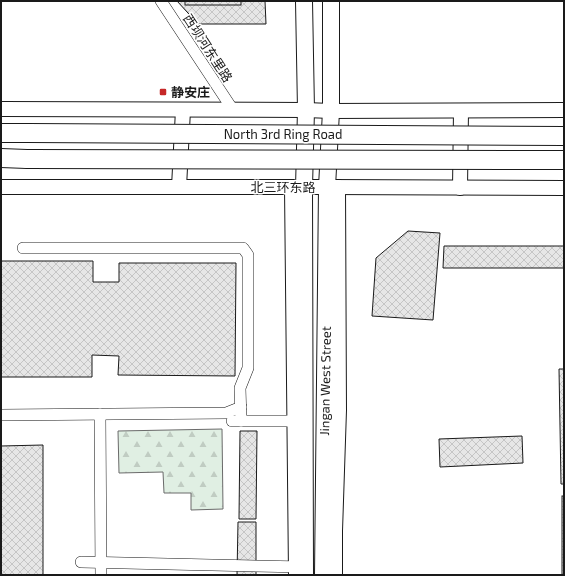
<svg xmlns="http://www.w3.org/2000/svg" width="565" height="576" viewBox="0 0 565 576" font-family="'Exo 2','Noto Sans SC',sans-serif">
  <defs>
    <pattern id="forest-firs" width="22" height="20" patternUnits="userSpaceOnUse"><rect width="22" height="20" fill="#e0efe3"/><path d="M5 1l3.5 6h-7zM16 11l3.5 6h-7z" fill="#c0ccc2"/></pattern>
    <pattern id="building-cross-hatch" width="8" height="8" patternUnits="userSpaceOnUse"><rect width="8" height="8" fill="#e6e6e6"/><path d="M0 0l8 8M0 8l8-8" fill="none" stroke="#c5c5c5"/></pattern>
  </defs>
  <rect width="100%" height="100%" fill="#fff"/>
  <!-- forest -->
  <polygon fill="url(#forest-firs)" stroke="#6a6a6a" points="222,429 223,509 191,510 191,493 164,493 163,472 119,473 118,431"/>
  <!-- building -->
  <g fill="url(#building-cross-hatch)" stroke="#1a1a1a">
    <polygon points="177,1 265,1 266,24 198,24"/>
    <rect x="185" y="1" width="56" height="4"/>
    <polygon points="408,231 440,233 433,320 372,316 376,258"/>
    <polygon points="444,246 564,246 564,268 443,268"/>
    <polygon points="1,261 93,261 93,282 119,282 119,263 236,263 235,376 118,375 119,356 92,355 92,377 1,377"/>
    <polygon points="559,369 564,369 564,484 561,484"/>
    <polygon points="240,431 257,431 256,519 239,519"/>
    <polygon points="522,436 523,463 440,467 439,439"/>
    <polygon points="43,445 43,575 1,575 1,446"/>
    <rect x="562" y="496" width="2" height="79"/>
    <polygon points="238,522 256,522 256,575 237,575"/>
  </g>
  <g fill="none" stroke-linecap="round" stroke-linejoin="round">
    <!-- minor casing -->
    <g stroke="#1a1a1a" stroke-width="12">
      <g id="minor">
        <polyline points="161,1 233,110"/>
        <polyline points="23,248 243,248 248,255 248,368 240,388 241,421"/>
        <polyline points="100,414 101,575"/>
        <polyline points="1,415 226,413 241,407"/>
        <polyline points="232,421 302,421"/>
        <polyline points="81,562 304,567"/>
      </g>
    </g>
    <!-- tertiary casing -->
    <g stroke="#1a1a1a" stroke-width="16">
      <g id="tertiary">
        <polyline points="1,109 306,110 331,111 564,110"/>
        <polyline points="1,187 327,187 564,188"/>
        <polyline points="179,187 183,110"/>
        <polyline points="292,187 296,575"/>
        <polyline points="460,188 461,111"/>
        <polyline points="335,575 335,531 339,410 338,187"/>
      </g>
    </g>
    <!-- secondary casing -->
    <g stroke="#1a1a1a" stroke-width="18">
      <g id="secondary">
        <polyline points="304,1 306,110 304,187 305,575"/>
        <polyline points="323,575 327,187 331,111 331,1"/>
      </g>
    </g>
    <!-- trunk casing -->
    <g stroke="#1a1a1a" stroke-width="20">
      <g id="trunk">
        <polyline points="1,133 28,133"/>
        <polyline points="1,158 27,159"/>
      </g>
    </g>
    <!-- minor -->
    <use href="#minor" stroke="#fff" stroke-width="11"/>
    <!-- tertiary -->
    <use href="#tertiary" stroke="#fff" stroke-width="14"/>
    <!-- secondary -->
    <use href="#secondary" stroke="#fff" stroke-width="16"/>
    <!-- trunk -->
    <use href="#trunk" stroke="#fff" stroke-width="18"/>
    <!-- trunk-bridge casing -->
    <g stroke="#1a1a1a" stroke-width="20" stroke-linecap="butt">
      <g id="trunk-bridge">
        <polyline points="28,133 564,136"/>
        <polyline points="27,159 564,160"/>
      </g>
    </g>
    <!-- trunk-bridge -->
    <use href="#trunk-bridge" stroke="#fff" stroke-width="18"/>
  </g>
  <!-- markers -->
  <rect fill="#c62828" stroke="#fff" stroke-width="1.5" x="159" y="88" width="8" height="8" rx="2"/>
  <g text-anchor="middle" stroke-width="3" stroke-linejoin="round" paint-order="stroke">
    <!-- street labels -->
    <g font-size="13" fill="#1a1a1a" stroke="#fff">
      <text transform="translate(208 48) rotate(57)" y="5">西坝河东里路</text>
      <text x="283" y="139">North 3rd Ring Road</text>
      <text x="283" y="192">北三环东路</text>
      <text transform="translate(325 381) rotate(-89)" y="5">Jingan West Street</text>
    </g>
    <!-- poi labels -->
    <g font-size="13" font-weight="bold" fill="#1a1a1a" stroke="#fff" text-anchor="start">
      <text x="171" y="97">静安庄</text>
    </g>
  </g>
  <!-- border -->
  <rect width="565" height="576" fill="none" stroke="#1a1a1a" stroke-width="4"/>
</svg>
